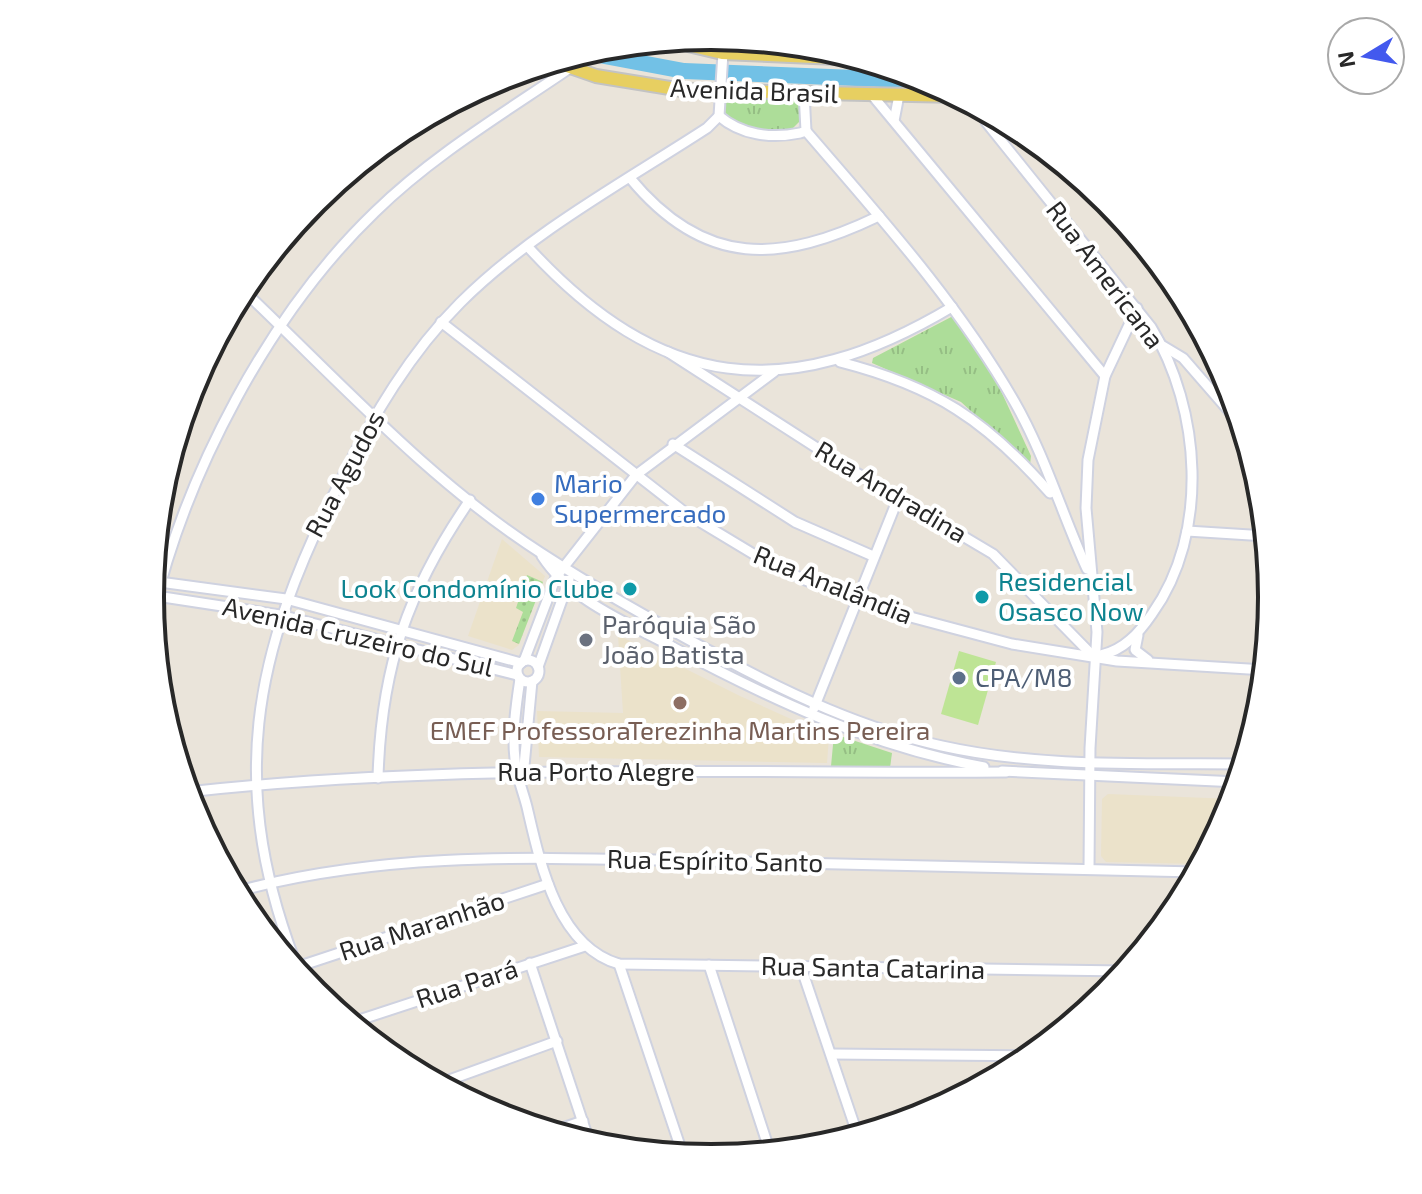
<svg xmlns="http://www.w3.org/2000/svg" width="1422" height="1194" viewBox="0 0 1422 1194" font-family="'Exo 2',sans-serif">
  <defs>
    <pattern id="grass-tufts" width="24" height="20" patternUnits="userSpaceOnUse" patternTransform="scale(2)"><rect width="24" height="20" fill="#addd99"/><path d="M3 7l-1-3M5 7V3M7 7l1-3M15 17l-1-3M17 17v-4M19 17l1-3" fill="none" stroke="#95be84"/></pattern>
    <pattern id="garden-dots" width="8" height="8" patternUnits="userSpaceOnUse" patternTransform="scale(2)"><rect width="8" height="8" fill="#addd99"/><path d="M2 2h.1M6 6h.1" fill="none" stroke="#95be84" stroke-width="1.8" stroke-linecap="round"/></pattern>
  </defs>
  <rect width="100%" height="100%" fill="#eae4da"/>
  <!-- education -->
  <g fill="#ebe2ca">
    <polygon points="502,539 545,576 519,645 512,650 468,636"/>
    <polygon points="618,635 740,696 829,736 827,763 539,757 537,711 623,713"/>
    <polygon points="1108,794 1233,799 1201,864 1106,862 1101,856 1102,799"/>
  </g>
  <!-- grass -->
  <g fill="url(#grass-tufts)">
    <path d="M731,96L801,101L799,122L790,131C767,132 746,129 725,118L724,100Z"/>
    <polygon points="953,316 995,378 1031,456 1030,465 961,402 872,363 873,358"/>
    <polygon points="834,734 892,753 890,768 880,771 831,766"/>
  </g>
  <!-- garden -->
  <polygon fill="url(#garden-dots)" points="527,575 543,582 519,644 512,641 523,612 516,608"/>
  <!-- pitch -->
  <polygon fill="#bee495" points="959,651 996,662 978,725 941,714"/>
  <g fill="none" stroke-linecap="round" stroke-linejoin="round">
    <!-- river -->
    <polyline stroke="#72c1e6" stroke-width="16" points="583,52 684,71 930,81"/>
    <!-- minor casing -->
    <g stroke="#cfd2e0" stroke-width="13">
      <g id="minor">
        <polyline points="872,95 1105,376"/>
        <path d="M986,111V122L1151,327C1201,409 1210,533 1152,614C1139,633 1124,650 1101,655"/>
        <path d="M719,116C741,135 771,139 800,133L806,131L804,92"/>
        <polyline points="719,116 724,37"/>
        <polyline points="894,121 899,95"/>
        <path d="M806,131C880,217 957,302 1014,401C1044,453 1062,514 1087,569"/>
        <path d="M630,178C705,269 781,263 879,216"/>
        <path d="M528,247C660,391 786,406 952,307"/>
        <path d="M242,289C338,380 429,481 541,553C598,590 659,624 719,656C789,694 864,729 942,746C1041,768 1144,763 1244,764"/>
        <polyline points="441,322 687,514 765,561 805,580 888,611 1012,644 1117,661 1265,670"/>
        <polyline points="1163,346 1183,358 1243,427"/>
        <polyline points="668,352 845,466 993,554 1094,657"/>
        <path d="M840,362C934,386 986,420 1050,493"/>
        <polyline points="673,444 795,522 873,556"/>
        <polyline points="1187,531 1266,536"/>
        <path d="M542,556C570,599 621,620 665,643C768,698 869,746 984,767"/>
        <polyline points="152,581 286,599 521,663"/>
        <polyline points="150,595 280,615 517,675"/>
        <path d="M152,617C185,474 269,314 375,212C432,156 504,113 570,68"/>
        <polyline points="1138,635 1135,650 1148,660"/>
        <circle cx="528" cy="671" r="11"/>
        <polyline points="524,661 556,577 636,475 774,372"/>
        <polyline points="538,667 569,580"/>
        <path d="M520,679C516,705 512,734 515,759C516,775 523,791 527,807C540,863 557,946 619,964L1126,971"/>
        <polyline points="814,708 899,496"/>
        <polyline points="1002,771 1238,782"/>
        <polyline points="523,777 532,681"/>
        <path d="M378,778C381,667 408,590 470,500"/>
        <path d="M187,792C459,762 733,774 1006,772"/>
        <polyline points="1089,869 1090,748 1097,632 1086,508 1088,460 1105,376 1137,308"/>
        <path d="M235,892C388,850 543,858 700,861C865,864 1031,867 1197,872"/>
        <polyline points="530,963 590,1144"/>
        <polyline points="619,964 683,1155"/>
        <polyline points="709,965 770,1152"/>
        <polyline points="297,967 548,884"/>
        <polyline points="801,967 858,1136"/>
        <path d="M301,977C225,787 251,656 342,478C373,416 410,353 460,303C530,233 624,182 707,128L719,116"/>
        <polyline points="350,1023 585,946"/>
        <polyline points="831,1054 1032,1056"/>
        <polyline points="438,1084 557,1041"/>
        <polyline points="551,1132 583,1121"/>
      </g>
    </g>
    <!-- major casing -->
    <g stroke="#c3c3c3" stroke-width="16">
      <g id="major">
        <polyline points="667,40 722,53 860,59"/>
        <polyline points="553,61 596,76 682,90 958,96"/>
      </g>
    </g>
    <!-- minor -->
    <use href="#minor" stroke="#fff" stroke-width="9"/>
    <!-- major -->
    <use href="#major" stroke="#e7cf61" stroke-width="12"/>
  </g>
  <!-- markers -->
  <circle fill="#3f7fe0" stroke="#fff" stroke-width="3" cx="538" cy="499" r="8"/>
  <g fill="#0f9aa8" stroke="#fff" stroke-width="3">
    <circle cx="630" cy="589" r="8"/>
    <circle cx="982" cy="597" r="8"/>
  </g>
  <circle fill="#6b7280" stroke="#fff" stroke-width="3" cx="586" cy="640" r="8"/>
  <circle fill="#5c6f8a" stroke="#fff" stroke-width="3" cx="959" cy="678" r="8"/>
  <circle fill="#8d6e63" stroke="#fff" stroke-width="3" cx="680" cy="703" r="8"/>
  <g text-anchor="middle" stroke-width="8" stroke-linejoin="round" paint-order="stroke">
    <!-- street labels -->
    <g font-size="26" fill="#282828" stroke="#fff">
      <text transform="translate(754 91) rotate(2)" y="9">Avenida Brasil</text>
      <text transform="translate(1105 275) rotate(53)" y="9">Rua Americana</text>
      <text transform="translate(345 474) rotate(-62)" y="9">Rua Agudos</text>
      <text transform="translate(891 492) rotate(31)" y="9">Rua Andradina</text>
      <text transform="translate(833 585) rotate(22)" y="9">Rua Analândia</text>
      <text transform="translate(358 637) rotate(13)" y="9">Avenida Cruzeiro do Sul</text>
      <text x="596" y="781">Rua Porto Alegre</text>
      <text transform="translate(715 861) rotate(1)" y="9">Rua Espírito Santo</text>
      <text transform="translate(422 926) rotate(-18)" y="9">Rua Maranhão</text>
      <text transform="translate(873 968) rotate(1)" y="9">Rua Santa Catarina</text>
      <text transform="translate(467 984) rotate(-18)" y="9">Rua Pará</text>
    </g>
    <!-- shop labels -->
    <g font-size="26" fill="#366cbe" stroke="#fff" text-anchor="start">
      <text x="554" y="493">Mario<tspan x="554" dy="30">Supermercado</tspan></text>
    </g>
    <!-- culture labels -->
    <g font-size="26" fill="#0d838f" stroke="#fff" text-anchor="start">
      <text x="998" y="591">Residencial<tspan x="998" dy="30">Osasco Now</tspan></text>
      <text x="614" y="598" text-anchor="end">Look Condomínio Clube</text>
    </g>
    <!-- worship labels -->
    <g font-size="26" fill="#5b616d" stroke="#fff" text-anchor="start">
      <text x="602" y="634">Paróquia São<tspan x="602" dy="30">João Batista</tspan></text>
    </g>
    <!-- service labels -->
    <g font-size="26" fill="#4e5e75" stroke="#fff" text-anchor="start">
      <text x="975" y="687">CPA/M8</text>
    </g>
    <!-- education labels -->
    <g font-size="26" fill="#785e54" stroke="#fff">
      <text x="680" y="740">EMEF ProfessoraTerezinha Martins Pereira</text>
    </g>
  </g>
  <!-- crop -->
  <path d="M0 0H1422V1194H0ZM164 597a547 547 0 1 1 1094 0a547 547 0 1 1-1094 0Z" fill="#fff" fill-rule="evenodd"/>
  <path fill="none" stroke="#282828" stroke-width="4" d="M164 597a547 547 0 1 1 1094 0a547 547 0 1 1-1094 0Z"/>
  <!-- north arrow -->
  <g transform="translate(1366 56) rotate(260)"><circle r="38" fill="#ffffff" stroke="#a9a9a9" stroke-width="2"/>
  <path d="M0-6L14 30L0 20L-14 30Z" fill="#4359ee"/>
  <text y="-12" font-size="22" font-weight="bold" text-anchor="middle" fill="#282828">N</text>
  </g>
</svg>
